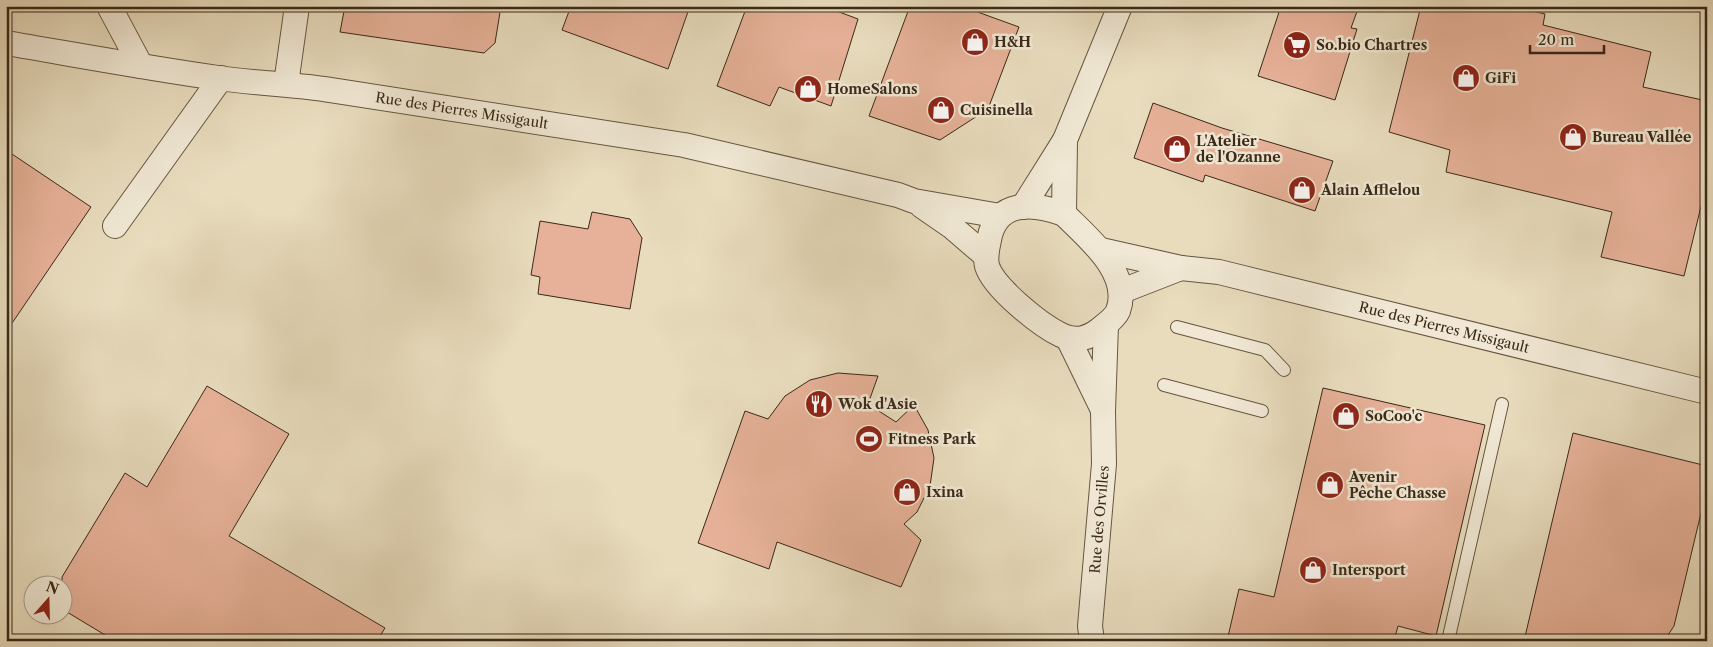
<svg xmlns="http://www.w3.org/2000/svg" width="1713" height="647" viewBox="0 0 1713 647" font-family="'Libre Caslon Text',serif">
  <rect width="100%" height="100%" fill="#e8dcbd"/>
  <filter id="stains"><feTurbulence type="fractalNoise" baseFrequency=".004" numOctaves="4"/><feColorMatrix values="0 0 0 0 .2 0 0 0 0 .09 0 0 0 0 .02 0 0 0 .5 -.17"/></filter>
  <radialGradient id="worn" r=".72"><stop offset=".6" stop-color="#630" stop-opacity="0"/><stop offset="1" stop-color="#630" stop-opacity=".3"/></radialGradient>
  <!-- building -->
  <g fill="#e6b198" stroke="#3a2918">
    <polygon points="345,6 501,6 495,43 484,53 340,32"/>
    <polygon points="571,6 690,6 668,69 562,30"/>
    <polygon points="747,6 823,6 858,19 831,106 779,87 770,106 717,86"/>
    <polygon points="910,6 961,6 1019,27 988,109 940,140 869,116"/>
    <polygon points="1281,6 1359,6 1351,28 1357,29 1335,100 1258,76"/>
    <polygon points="1421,6 1512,6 1545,14 1543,25 1651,52 1643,87 1707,101 1707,182 1684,276 1601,257 1612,212 1446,172 1450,150 1389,132"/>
    <polygon points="1153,103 1222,128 1333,161 1315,211 1205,175 1203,182 1134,158"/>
    <polygon points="6,150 91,207 6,332"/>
    <polygon points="592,212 630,219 642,238 630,309 538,294 540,277 531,275 540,221 588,229"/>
    <polygon points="838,373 878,376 868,404 896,422 914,405 928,430 934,458 930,486 917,512 904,524 921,540 901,587 777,542 769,569 698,543 745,411 768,419 785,396 810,380"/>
    <polygon points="207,386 289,434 229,536 385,628 377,641 115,641 62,609 62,577 125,473 147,487"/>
    <polygon points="1323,388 1485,425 1436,636 1398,626 1394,641 1227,641 1239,589 1274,597"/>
    <polygon points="1573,433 1707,466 1707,488 1674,626 1664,641 1524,641"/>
  </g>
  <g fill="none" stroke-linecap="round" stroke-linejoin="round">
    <!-- lane casing -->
    <g stroke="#665641" stroke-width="14">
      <g id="lane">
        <polyline points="1177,327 1265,350 1284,370"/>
        <polyline points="1164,385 1262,411"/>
        <polyline points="1448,641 1502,404"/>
      </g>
    </g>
    <!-- street casing -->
    <g stroke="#665641" stroke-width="26">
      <g id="street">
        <polyline points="109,6 141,66"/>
        <path id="s1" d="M6,43C77,55 147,68 218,78C253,83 288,84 324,89L684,145L898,195L914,201L1000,216"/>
        <polyline points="286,84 297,6"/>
        <polyline points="922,206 951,226 986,256"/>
        <polyline points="1023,207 1065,140 1120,6"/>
        <path d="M1064,214C1034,203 996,199 989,240C987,249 985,257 987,266C994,288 1040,325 1061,335C1075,342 1087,339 1099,330C1105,325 1115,318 1118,311C1132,273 1088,238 1064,214L1065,140"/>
        <polyline points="115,226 221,78"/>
        <path id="s2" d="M1101,250L1181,268L1219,272L1707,392"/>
        <polyline points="1122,291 1181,268"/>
        <polyline points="1068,338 1102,408"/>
        <path id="s3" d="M1092,641L1090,626L1104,464L1103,411L1106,325"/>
      </g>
    </g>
    <!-- lane -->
    <use href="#lane" stroke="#f0e8d4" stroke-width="12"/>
    <!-- street -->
    <use href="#street" stroke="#f0e8d4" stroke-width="24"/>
  </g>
  <!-- icons -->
  <defs>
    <g id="shop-disc" transform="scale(1.4375)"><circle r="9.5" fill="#8f2418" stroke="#f0e8d4"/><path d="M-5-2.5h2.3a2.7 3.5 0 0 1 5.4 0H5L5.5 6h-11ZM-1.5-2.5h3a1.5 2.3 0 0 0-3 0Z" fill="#fff"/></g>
    <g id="supermarket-disc" transform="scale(1.4375)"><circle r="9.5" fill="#8f2418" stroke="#f0e8d4"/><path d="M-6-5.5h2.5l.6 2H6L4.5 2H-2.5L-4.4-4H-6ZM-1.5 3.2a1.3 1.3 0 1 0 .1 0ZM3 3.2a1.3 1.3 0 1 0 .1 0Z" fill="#fff"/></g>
    <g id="restaurant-disc" transform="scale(1.4375)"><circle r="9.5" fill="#8f2418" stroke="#f0e8d4"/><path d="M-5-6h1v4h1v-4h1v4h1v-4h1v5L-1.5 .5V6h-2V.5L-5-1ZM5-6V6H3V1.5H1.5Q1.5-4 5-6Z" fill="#fff"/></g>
    <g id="stadium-disc" transform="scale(1.4375)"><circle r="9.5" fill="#8f2418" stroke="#f0e8d4"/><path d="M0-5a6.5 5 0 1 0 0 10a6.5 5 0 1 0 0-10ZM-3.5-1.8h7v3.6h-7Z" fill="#fff"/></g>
  </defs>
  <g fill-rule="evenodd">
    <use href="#shop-disc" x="975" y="42"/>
    <use href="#supermarket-disc" x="1297" y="45"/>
    <use href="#shop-disc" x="1466" y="78"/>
    <use href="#shop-disc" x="808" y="89"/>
    <use href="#shop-disc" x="941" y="110"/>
    <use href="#shop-disc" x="1573" y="137"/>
    <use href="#shop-disc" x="1177" y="149"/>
    <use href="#shop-disc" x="1302" y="190"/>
    <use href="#restaurant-disc" x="819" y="404"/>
    <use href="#shop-disc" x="1346" y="416"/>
    <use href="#stadium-disc" x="869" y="439"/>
    <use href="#shop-disc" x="1330" y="485"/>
    <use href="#shop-disc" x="907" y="492"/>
    <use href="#shop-disc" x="1313" y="570"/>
  </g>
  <g text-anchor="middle" stroke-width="5" stroke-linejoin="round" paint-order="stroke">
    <!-- poi labels -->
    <g font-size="14" font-weight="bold" fill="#3a2918" stroke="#f0e8d4" text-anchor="start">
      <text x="994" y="47">H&amp;H</text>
      <text x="1316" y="50">So.bio Chartres</text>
      <text x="1485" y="83">GiFi</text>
      <text x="827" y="94">HomeSalons</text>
      <text x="960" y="115">Cuisinella</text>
      <text x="1592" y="142">Bureau Vallée</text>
      <text x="1196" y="146">L'Atelier<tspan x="1196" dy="16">de l'Ozanne</tspan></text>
      <text x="1321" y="195">Alain Afflelou</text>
      <text x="838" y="409">Wok d'Asie</text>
      <text x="1365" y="421">SoCoo'c</text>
      <text x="888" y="444">Fitness Park</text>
      <text x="1349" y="482">Avenir<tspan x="1349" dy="16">Pêche Chasse</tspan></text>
      <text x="926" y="497">Ixina</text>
      <text x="1332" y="575">Intersport</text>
    </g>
    <!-- street labels -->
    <g font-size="14" fill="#3a2918" stroke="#f0e8d4">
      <text dy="5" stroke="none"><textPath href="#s1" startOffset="461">Rue des Pierres Missigault</textPath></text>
      <text dy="5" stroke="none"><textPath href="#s2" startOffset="352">Rue des Pierres Missigault</textPath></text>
      <text dy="5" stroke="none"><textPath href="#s3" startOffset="122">Rue des Orvilles</textPath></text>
    </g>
  </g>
  <!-- margin -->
  <rect width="1713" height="647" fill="none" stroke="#e8dcbd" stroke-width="25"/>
  <rect x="8" y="8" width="1698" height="632" fill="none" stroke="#3a2918" stroke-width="2.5"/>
  <rect x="12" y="12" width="1688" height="622" fill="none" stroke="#3a2918"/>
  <!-- north arrow -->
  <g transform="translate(48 600) rotate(20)"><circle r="24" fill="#f0e8d4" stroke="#a79c89"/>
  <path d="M0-4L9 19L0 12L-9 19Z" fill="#8f2418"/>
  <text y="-8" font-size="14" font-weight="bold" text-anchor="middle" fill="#3a2918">N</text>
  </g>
  <!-- scale -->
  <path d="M1530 45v8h74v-8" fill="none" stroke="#3a2918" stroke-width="2.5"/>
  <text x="1538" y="45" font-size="15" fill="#3a2918" stroke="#f0e8d4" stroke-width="4" paint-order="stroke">20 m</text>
  <rect width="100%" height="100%" filter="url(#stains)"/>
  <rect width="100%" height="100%" fill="url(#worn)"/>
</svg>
